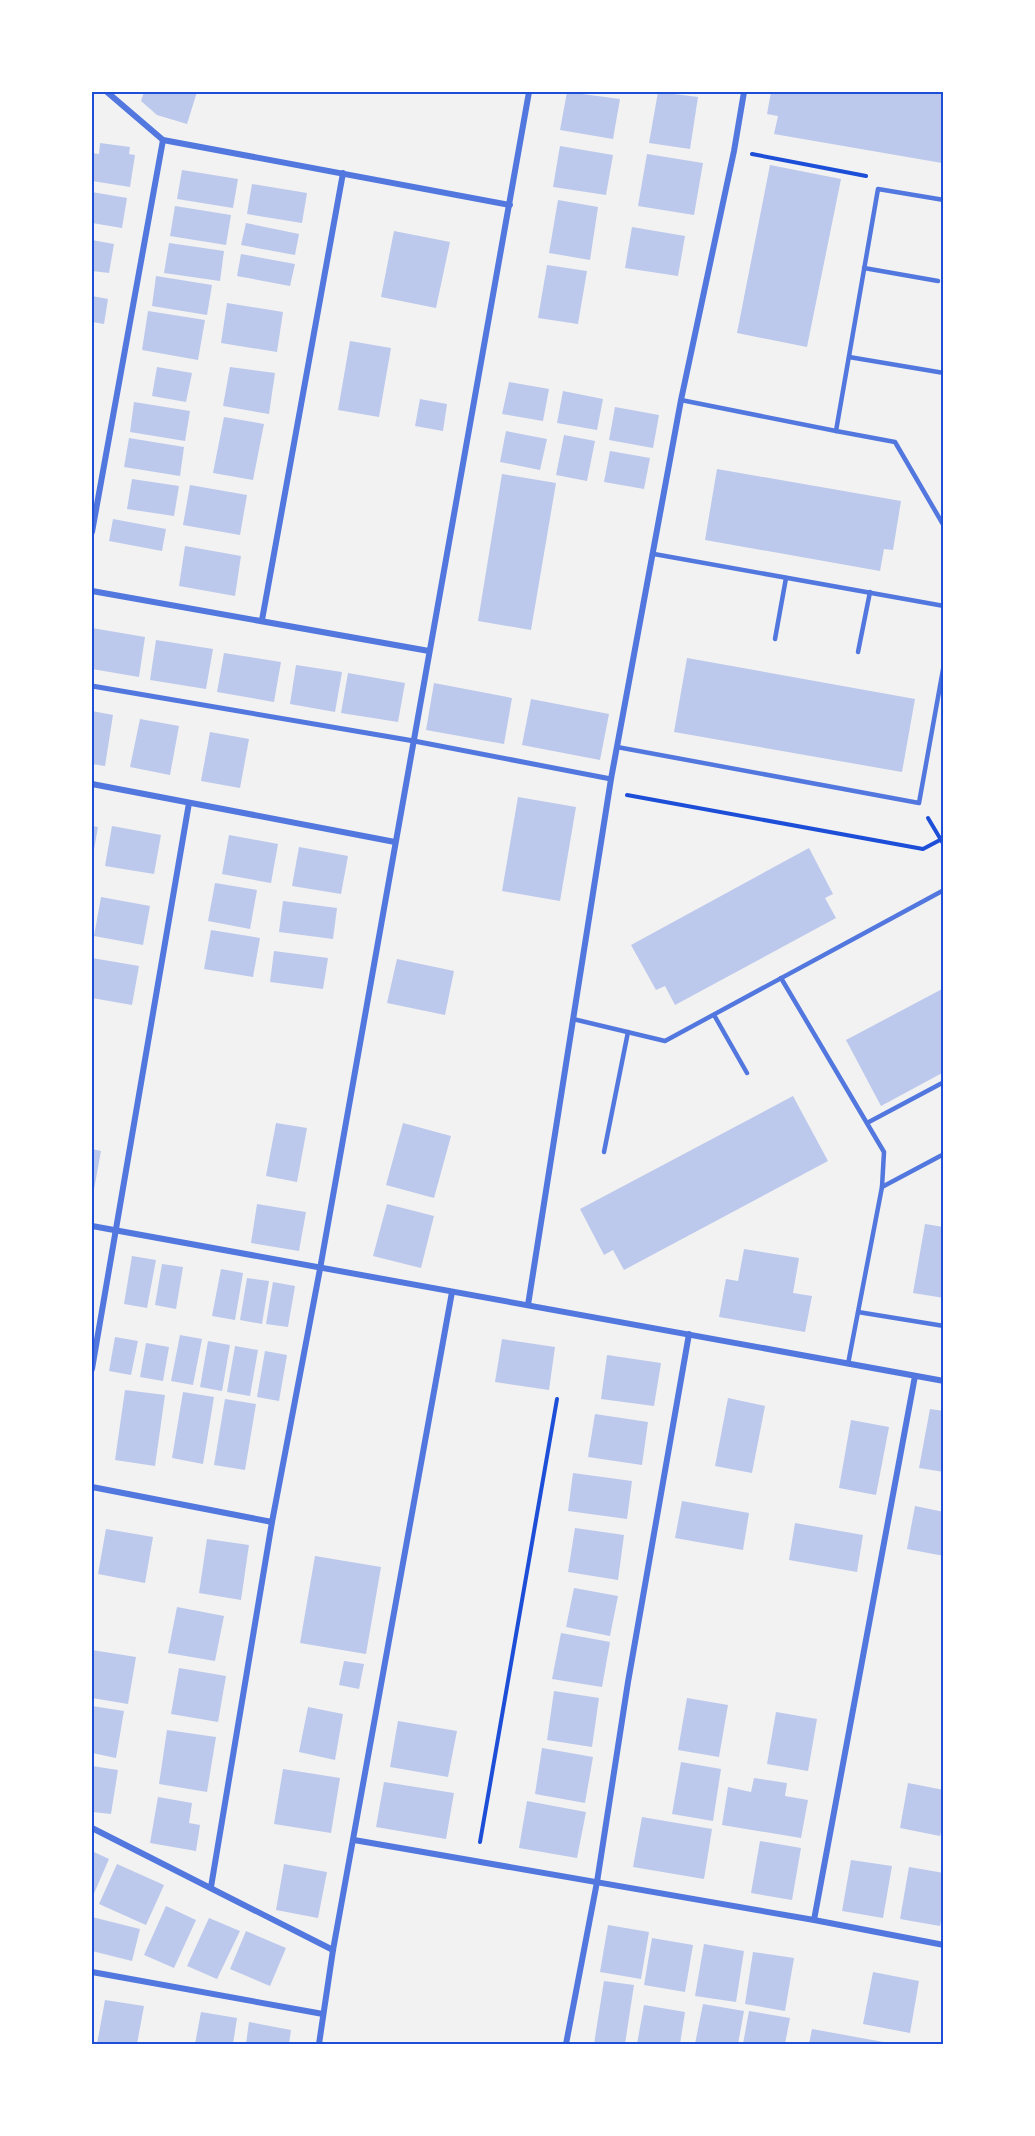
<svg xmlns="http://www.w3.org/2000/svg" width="1035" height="2136" viewBox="0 0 1035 2136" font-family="Barlow,sans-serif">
  <rect width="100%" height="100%" fill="#f2f2f2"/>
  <!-- building -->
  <g fill="#bdc9ec">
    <polygon points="144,92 197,92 187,124 157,115 141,101"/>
    <polygon points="567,92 620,99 613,139 560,130"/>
    <polygon points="658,92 698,97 690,149 649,143"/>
    <polygon points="771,92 944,92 942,163 774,134 778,116 767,114"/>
    <polygon points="100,143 130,147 129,154 135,155 130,187 92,181 92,153 99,154"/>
    <polygon points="560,146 613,155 606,195 553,187"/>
    <polygon points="647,154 703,163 694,215 638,206"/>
    <polygon points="770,165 841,179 807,347 737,333"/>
    <polygon points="182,170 238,179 233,208 177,199"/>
    <polygon points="252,184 307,193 302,223 247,214"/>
    <polygon points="92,192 127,198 122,228 92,223"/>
    <polygon points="558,200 598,207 590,260 549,253"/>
    <polygon points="175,206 231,215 226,245 170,236"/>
    <polygon points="246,223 299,234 295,255 241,245"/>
    <polygon points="632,227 685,236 678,276 625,268"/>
    <polygon points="394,231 450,242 436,308 381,297"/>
    <polygon points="92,240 114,244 109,273 92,271"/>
    <polygon points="169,243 224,251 220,281 164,273"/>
    <polygon points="241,254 295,264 290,286 237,276"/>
    <polygon points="547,265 587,271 578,324 538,318"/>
    <polygon points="156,276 212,285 207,315 152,306"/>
    <polygon points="92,296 108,299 104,324 92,322"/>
    <polygon points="227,303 283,312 277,352 221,343"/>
    <polygon points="148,311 205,320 198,360 142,350"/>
    <polygon points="350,341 391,348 379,417 338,410"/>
    <polygon points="157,367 192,373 186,402 152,396"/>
    <polygon points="230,367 275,373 269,414 223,406"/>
    <polygon points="509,382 549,389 543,421 502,414"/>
    <polygon points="563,391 603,399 597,430 557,423"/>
    <polygon points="420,399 447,404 443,431 415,426"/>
    <polygon points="134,402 190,411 185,441 130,432"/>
    <polygon points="615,407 659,415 653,448 609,440"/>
    <polygon points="224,417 264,424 253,480 213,473"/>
    <polygon points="506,431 547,439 540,470 500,462"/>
    <polygon points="564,435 595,441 587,481 556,475"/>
    <polygon points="129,438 184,447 180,476 124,467"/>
    <polygon points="610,451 650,458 644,489 604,482"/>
    <polygon points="717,469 901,501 893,550 884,549 880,571 705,540"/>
    <polygon points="502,474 556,483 531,630 478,621"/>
    <polygon points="132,479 179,486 174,516 127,509"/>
    <polygon points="190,485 247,495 240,535 183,525"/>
    <polygon points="113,519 166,529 162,551 109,541"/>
    <polygon points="185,546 241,556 235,596 179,586"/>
    <polygon points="92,628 145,637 139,677 92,669"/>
    <polygon points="156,640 213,649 206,689 150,680"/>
    <polygon points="224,653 281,662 274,702 217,692"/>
    <polygon points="687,658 915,699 902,772 674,732"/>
    <polygon points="296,665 342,672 335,712 290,704"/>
    <polygon points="348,673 405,683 398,722 341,713"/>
    <polygon points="434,683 512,698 504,744 426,730"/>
    <polygon points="531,699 609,714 600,760 522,745"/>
    <polygon points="92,711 113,715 105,766 92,764"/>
    <polygon points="140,719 179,726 170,775 130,767"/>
    <polygon points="210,732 249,739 240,788 201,781"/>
    <polygon points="518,797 576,807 560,901 502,891"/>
    <polygon points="92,826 98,827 93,855 92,855"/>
    <polygon points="112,826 161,835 154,874 105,866"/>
    <polygon points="229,835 278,844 271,883 222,874"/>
    <polygon points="299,847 348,856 341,894 292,886"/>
    <polygon points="809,848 833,894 825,898 836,918 675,1005 665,986 656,990 631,945"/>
    <polygon points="215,883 257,890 250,929 208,921"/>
    <polygon points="101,897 150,906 143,945 94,936"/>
    <polygon points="283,901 337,908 333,939 279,932"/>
    <polygon points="211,930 260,938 253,977 204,969"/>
    <polygon points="274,951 328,958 323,989 270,982"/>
    <polygon points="92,958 139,966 132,1005 92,998"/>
    <polygon points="397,959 454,971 445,1015 387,1003"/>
    <polygon points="944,988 944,1072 881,1106 846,1040"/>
    <polygon points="793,1096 828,1161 624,1270 613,1250 604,1255 580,1209"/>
    <polygon points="276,1123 307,1128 297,1182 266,1176"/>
    <polygon points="403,1123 451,1136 434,1198 386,1185"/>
    <polygon points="92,1149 101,1151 93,1195 92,1194"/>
    <polygon points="257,1204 306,1212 299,1251 251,1243"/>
    <polygon points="387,1204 434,1216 421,1268 373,1256"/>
    <polygon points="925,1224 944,1227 944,1298 913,1293"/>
    <polygon points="744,1249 799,1258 793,1293 812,1296 805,1332 719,1317 726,1279 738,1281"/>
    <polygon points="132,1256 156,1260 147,1308 124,1304"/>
    <polygon points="162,1264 183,1267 176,1309 155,1305"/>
    <polygon points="221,1269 243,1273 235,1320 212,1316"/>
    <polygon points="247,1278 269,1281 262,1324 240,1320"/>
    <polygon points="273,1282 295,1286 288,1327 266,1324"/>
    <polygon points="180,1335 202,1339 193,1385 171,1381"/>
    <polygon points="115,1337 138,1341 131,1375 109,1371"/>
    <polygon points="502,1339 555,1347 549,1390 495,1382"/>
    <polygon points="208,1341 230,1345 222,1391 200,1387"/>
    <polygon points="146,1343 169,1347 163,1381 140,1377"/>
    <polygon points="235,1346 258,1350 250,1396 227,1392"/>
    <polygon points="265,1351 287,1355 279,1401 257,1397"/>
    <polygon points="607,1355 661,1363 654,1406 601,1399"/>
    <polygon points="125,1390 165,1395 155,1466 115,1460"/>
    <polygon points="183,1392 214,1397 203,1464 172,1458"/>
    <polygon points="728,1398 765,1406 752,1473 715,1466"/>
    <polygon points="225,1399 256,1404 245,1470 214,1465"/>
    <polygon points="930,1409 944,1411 944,1472 919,1468"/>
    <polygon points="595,1414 648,1422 642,1465 588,1457"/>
    <polygon points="851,1420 889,1427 876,1495 839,1488"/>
    <polygon points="573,1473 632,1481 627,1519 568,1511"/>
    <polygon points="682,1501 749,1513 743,1550 675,1538"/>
    <polygon points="915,1506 944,1512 944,1556 907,1549"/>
    <polygon points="795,1523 863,1535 857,1572 789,1560"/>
    <polygon points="575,1528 624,1535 618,1580 568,1572"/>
    <polygon points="106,1529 153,1537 145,1583 98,1574"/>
    <polygon points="207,1539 249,1545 241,1600 199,1593"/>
    <polygon points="315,1556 381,1567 366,1654 300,1643"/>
    <polygon points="574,1588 618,1596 610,1636 566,1627"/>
    <polygon points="177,1607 224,1616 215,1661 168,1653"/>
    <polygon points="561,1633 610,1642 602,1687 552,1679"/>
    <polygon points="92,1650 136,1657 128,1704 92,1698"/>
    <polygon points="344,1661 364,1664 359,1689 339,1685"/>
    <polygon points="179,1668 226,1676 218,1722 171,1714"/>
    <polygon points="554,1691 599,1698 592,1747 547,1740"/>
    <polygon points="687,1698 728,1705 719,1757 678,1750"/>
    <polygon points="92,1706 124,1711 116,1758 92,1753"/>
    <polygon points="308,1707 343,1714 335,1760 299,1752"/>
    <polygon points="776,1712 817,1719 808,1771 767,1764"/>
    <polygon points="398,1721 457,1731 448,1777 390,1767"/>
    <polygon points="167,1730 216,1737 207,1792 159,1784"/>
    <polygon points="542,1748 593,1757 585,1803 535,1794"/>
    <polygon points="681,1762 721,1769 713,1821 672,1814"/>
    <polygon points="92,1766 118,1770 111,1814 92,1812"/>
    <polygon points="283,1769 340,1778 331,1833 274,1824"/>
    <polygon points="754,1778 787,1783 785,1796 808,1800 801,1838 722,1825 728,1787 751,1792"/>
    <polygon points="384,1782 454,1793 446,1839 376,1827"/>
    <polygon points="908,1783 944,1790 944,1820 940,1836 900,1828"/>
    <polygon points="158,1797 192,1803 189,1823 200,1825 196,1851 150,1843"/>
    <polygon points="527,1801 586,1812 577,1858 519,1848"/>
    <polygon points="642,1817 712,1829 704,1879 633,1867"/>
    <polygon points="760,1841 801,1848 792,1900 751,1893"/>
    <polygon points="92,1851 109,1859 92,1898"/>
    <polygon points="851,1860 892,1866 883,1918 842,1911"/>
    <polygon points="117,1864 164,1885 146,1925 99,1904"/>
    <polygon points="284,1864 327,1872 318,1918 276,1910"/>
    <polygon points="909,1867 944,1873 944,1909 940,1926 900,1919"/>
    <polygon points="166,1906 196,1920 174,1968 144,1955"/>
    <polygon points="92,1917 140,1929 132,1961 92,1951"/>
    <polygon points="209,1918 240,1931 217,1979 187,1966"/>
    <polygon points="608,1925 649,1932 641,1979 600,1972"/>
    <polygon points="246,1931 286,1948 270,1986 230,1969"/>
    <polygon points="652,1938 693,1945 685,1992 644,1985"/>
    <polygon points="704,1944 744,1951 736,2002 695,1996"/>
    <polygon points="753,1952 794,1958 785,2011 745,2004"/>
    <polygon points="873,1972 919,1981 910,2033 863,2024"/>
    <polygon points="604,1981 634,1985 625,2044 594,2044"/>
    <polygon points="105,2000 144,2006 137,2044 97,2044"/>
    <polygon points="703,2004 744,2011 738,2044 695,2044"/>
    <polygon points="644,2005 685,2012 680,2044 637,2044"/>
    <polygon points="749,2011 790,2018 785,2044 743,2044"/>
    <polygon points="201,2012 237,2018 233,2044 195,2044"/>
    <polygon points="249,2022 291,2030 289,2044 246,2044"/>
    <polygon points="812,2029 889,2043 889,2044 809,2044"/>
  </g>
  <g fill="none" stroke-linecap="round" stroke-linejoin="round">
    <!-- path -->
    <g stroke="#1d4ed8" stroke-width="4">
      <polyline points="752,154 866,176"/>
      <polyline points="627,795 923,849 940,840"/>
      <polyline points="928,818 944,845"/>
      <polyline points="480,1842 557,1399"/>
    </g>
    <!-- service -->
    <g stroke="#5277de" stroke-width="4.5">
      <polyline points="864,268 938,281"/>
      <polyline points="849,357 944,373"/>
      <polyline points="681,400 836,431 878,189 944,200"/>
      <polyline points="836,431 895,442 944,526"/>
      <polyline points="654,554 944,606"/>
      <polyline points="775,639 786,578"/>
      <polyline points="858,652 870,592"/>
      <polyline points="617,747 919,803 944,664"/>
      <polyline points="781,978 884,1152 882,1187 848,1364"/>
      <polyline points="714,1015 747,1073"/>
      <polyline points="573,1019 665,1041 944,890"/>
      <polyline points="867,1123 944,1082"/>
      <polyline points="604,1152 628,1032"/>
      <polyline points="882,1187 944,1154"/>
      <polyline points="858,1312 944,1326"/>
    </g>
    <!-- pedestrian -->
    <polyline stroke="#5277de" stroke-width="5" points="92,686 414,741 611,779"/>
    <!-- minor -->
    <g stroke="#5277de" stroke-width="6">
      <polyline points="107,92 163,140 510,205"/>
      <polyline points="92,532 163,140"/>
      <polyline points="92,591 429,651"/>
      <polyline points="262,620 343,173"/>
      <polyline points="92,784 395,842"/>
      <polyline points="92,1226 944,1381"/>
      <polyline points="528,1305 611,779 681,400 734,151 744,92"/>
      <polyline points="92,1369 189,803"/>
      <polyline points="92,1487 272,1522"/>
      <polyline points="92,1828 333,1950"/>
      <polyline points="354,1840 814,1920 944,1945"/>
      <polyline points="211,1887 272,1522 320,1269 529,92"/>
      <polyline points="814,1920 915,1376"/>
      <polyline points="92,1972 323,2014"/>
      <polyline points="319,2044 333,1950 452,1292"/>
      <polyline points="566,2044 597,1882 628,1682 689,1334"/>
    </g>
  </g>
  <!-- border -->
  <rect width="1035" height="2136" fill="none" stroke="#ffffff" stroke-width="186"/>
  <rect x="93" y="93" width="849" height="1950" fill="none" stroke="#1d4ed8" stroke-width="2"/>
</svg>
